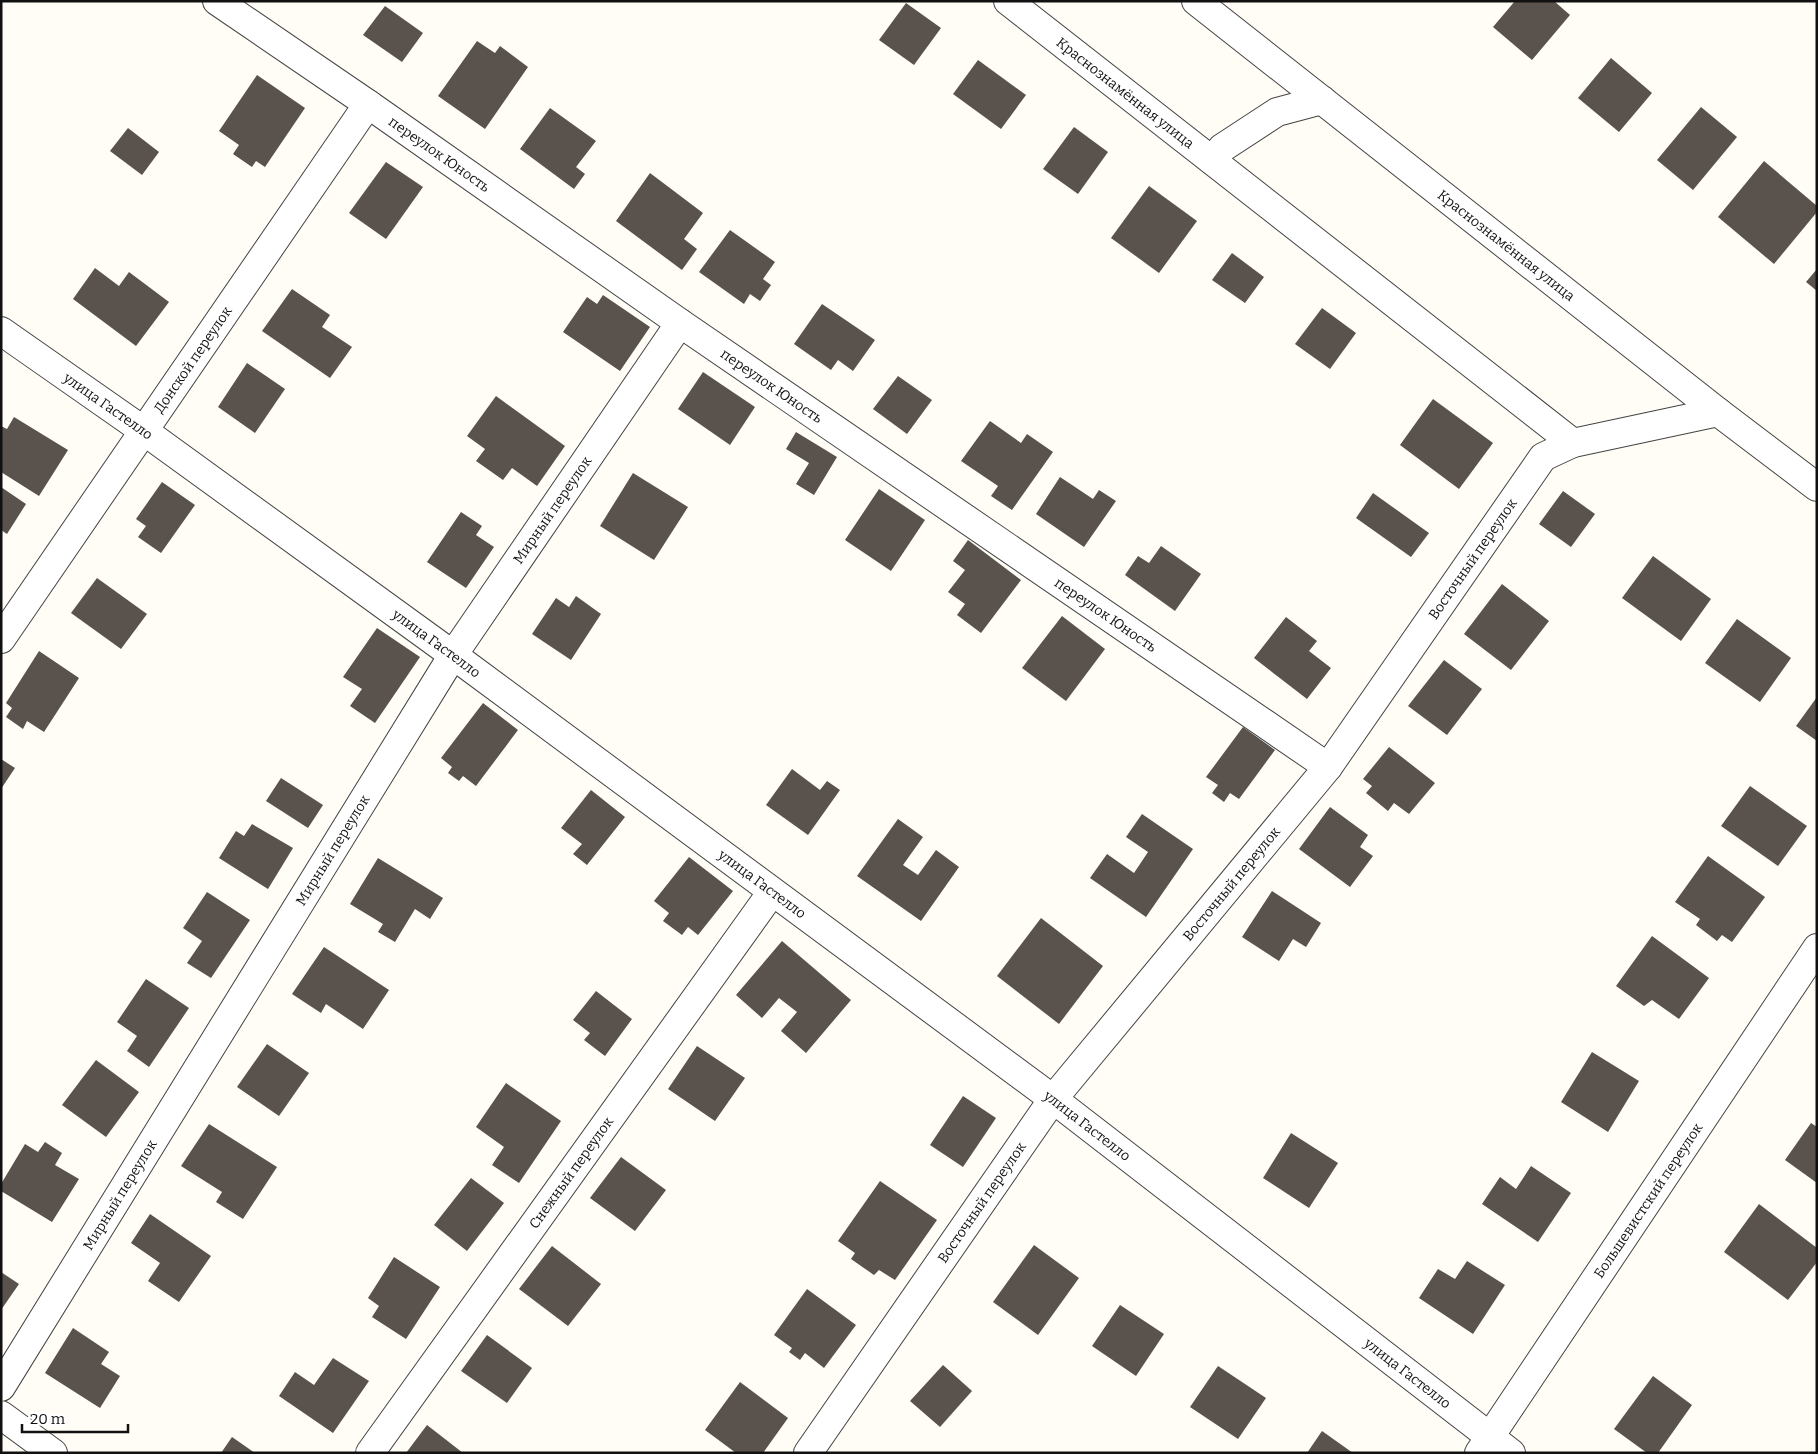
<svg xmlns="http://www.w3.org/2000/svg" width="1818" height="1454" viewBox="0 0 1818 1454" font-family="Bitter,serif">
  <rect width="100%" height="100%" fill="#fffdf5"/>
  <!-- building -->
  <g fill="#5a524d">
    <polygon points="1515,1 1554,1 1570,15 1532,60 1493,27"/>
    <polygon points="906,3 941,28 914,65 879,40"/>
    <polygon points="385,6 423,33 402,62 363,35"/>
    <polygon points="477,41 495,53 500,46 528,67 485,129 438,96"/>
    <polygon points="1611,58 1652,93 1619,132 1578,98"/>
    <polygon points="978,60 1026,95 1001,129 953,94"/>
    <polygon points="257,75 305,108 265,167 256,161 252,167 233,154 239,145 219,131"/>
    <polygon points="1701,107 1737,137 1693,190 1657,160"/>
    <polygon points="550,108 596,141 576,167 585,174 574,189 520,149"/>
    <polygon points="1074,127 1108,152 1078,194 1043,169"/>
    <polygon points="128,128 159,152 142,175 110,151"/>
    <polygon points="1764,161 1817,206 1817,212 1774,264 1718,217"/>
    <polygon points="386,162 423,187 386,239 349,213"/>
    <polygon points="650,173 703,213 684,239 697,249 682,270 616,221"/>
    <polygon points="1149,186 1197,221 1159,273 1111,238"/>
    <polygon points="730,230 775,262 763,279 771,285 760,301 750,294 744,304 699,272"/>
    <polygon points="1232,253 1264,277 1245,303 1212,280"/>
    <polygon points="95,268 119,286 129,272 169,302 136,346 73,299"/>
    <polygon points="1817,269 1817,291 1806,282"/>
    <polygon points="292,289 330,315 322,327 352,347 330,378 262,331"/>
    <polygon points="603,295 650,327 620,371 563,332 587,297 597,304"/>
    <polygon points="822,304 875,340 853,371 838,360 831,370 794,344"/>
    <polygon points="1322,308 1356,333 1330,369 1295,344"/>
    <polygon points="247,363 285,389 255,433 218,407"/>
    <polygon points="703,372 755,407 730,445 678,409"/>
    <polygon points="898,376 932,400 907,434 873,409"/>
    <polygon points="496,396 565,446 537,486 512,468 503,480 476,461 485,449 467,436"/>
    <polygon points="1433,399 1493,443 1459,489 1400,445"/>
    <polygon points="14,417 68,450 39,496 1,472 1,426 7,429"/>
    <polygon points="990,421 1021,443 1027,434 1053,452 1012,510 991,496 998,486 961,461"/>
    <polygon points="796,432 837,457 814,495 796,484 809,463 786,449"/>
    <polygon points="633,473 688,507 654,560 600,526"/>
    <polygon points="1060,477 1093,499 1099,490 1116,501 1084,547 1036,514"/>
    <polygon points="162,482 195,505 161,553 138,537 146,526 136,519"/>
    <polygon points="1,487 26,504 7,534 1,530"/>
    <polygon points="879,489 925,520 891,571 845,540"/>
    <polygon points="1563,491 1595,514 1571,547 1539,524"/>
    <polygon points="1373,493 1429,533 1411,557 1356,518"/>
    <polygon points="461,512 482,526 476,535 494,547 466,588 427,562"/>
    <polygon points="968,540 1021,580 981,633 957,615 965,604 948,592 965,570 953,561"/>
    <polygon points="1161,546 1201,574 1175,611 1125,575 1138,556 1149,563"/>
    <polygon points="1653,556 1711,599 1681,641 1622,598"/>
    <polygon points="97,578 147,614 121,649 71,613"/>
    <polygon points="1502,584 1549,621 1511,670 1464,634"/>
    <polygon points="576,596 601,614 571,660 532,634 556,598 569,607"/>
    <polygon points="1062,616 1105,649 1066,701 1022,668"/>
    <polygon points="1286,617 1317,641 1309,651 1331,668 1307,699 1254,658"/>
    <polygon points="1737,619 1791,658 1760,702 1705,663"/>
    <polygon points="377,628 420,657 375,723 350,706 362,689 343,677"/>
    <polygon points="39,651 79,678 44,732 27,721 23,729 6,717 12,708 6,703"/>
    <polygon points="1444,660 1482,689 1447,735 1408,706"/>
    <polygon points="1817,697 1817,741 1796,726"/>
    <polygon points="483,703 518,730 476,786 463,776 459,781 448,773 452,767 441,758"/>
    <polygon points="1243,727 1275,750 1239,799 1230,793 1224,802 1212,793 1218,785 1206,777"/>
    <polygon points="1389,747 1435,783 1409,814 1394,803 1388,811 1366,793 1372,786 1363,779"/>
    <polygon points="1,759 15,768 1,789"/>
    <polygon points="792,769 820,790 827,781 840,790 808,835 766,805"/>
    <polygon points="281,778 323,805 308,828 266,801"/>
    <polygon points="1750,786 1807,826 1778,866 1721,826"/>
    <polygon points="591,790 625,817 587,865 573,854 582,844 561,828"/>
    <polygon points="1330,807 1368,835 1360,847 1373,856 1350,887 1299,849"/>
    <polygon points="1142,814 1193,849 1146,917 1090,878 1107,854 1134,873 1148,852 1126,837"/>
    <polygon points="898,819 923,837 903,865 918,875 936,850 959,867 921,921 857,876"/>
    <polygon points="252,824 293,848 268,889 219,858 236,831 244,836"/>
    <polygon points="1708,856 1765,897 1732,942 1722,935 1717,941 1696,925 1700,919 1675,902"/>
    <polygon points="689,857 733,891 698,935 688,927 682,935 663,921 669,913 654,901"/>
    <polygon points="378,858 443,898 430,919 415,909 395,942 378,932 383,924 350,904"/>
    <polygon points="1272,891 1321,923 1306,947 1293,939 1279,961 1242,937"/>
    <polygon points="207,892 250,920 211,978 187,963 202,941 183,928"/>
    <polygon points="1041,918 1103,966 1059,1024 997,976"/>
    <polygon points="1652,936 1709,978 1679,1019 1652,1000 1644,1006 1616,986"/>
    <polygon points="782,941 851,1000 806,1053 781,1031 797,1012 779,998 762,1018 736,995"/>
    <polygon points="324,947 389,990 363,1029 326,1004 321,1013 292,994"/>
    <polygon points="146,979 189,1008 149,1067 127,1051 137,1036 117,1022"/>
    <polygon points="596,991 632,1019 605,1056 584,1040 590,1033 573,1020"/>
    <polygon points="267,1044 309,1073 279,1116 237,1087"/>
    <polygon points="697,1046 745,1078 715,1121 668,1089"/>
    <polygon points="1592,1052 1639,1081 1608,1132 1561,1102"/>
    <polygon points="96,1060 139,1092 106,1137 62,1105"/>
    <polygon points="506,1083 561,1121 519,1183 492,1165 504,1147 476,1127"/>
    <polygon points="963,1096 996,1118 963,1167 930,1145"/>
    <polygon points="1811,1123 1817,1127 1817,1183 1785,1160"/>
    <polygon points="209,1124 277,1167 243,1219 216,1202 222,1192 181,1166"/>
    <polygon points="1291,1133 1338,1163 1309,1208 1263,1178"/>
    <polygon points="45,1142 62,1153 55,1165 79,1179 52,1222 1,1191 1,1184 25,1144 38,1152"/>
    <polygon points="621,1157 666,1190 635,1231 590,1198"/>
    <polygon points="1531,1166 1571,1193 1538,1242 1482,1204 1500,1177 1516,1189"/>
    <polygon points="471,1178 504,1203 467,1251 434,1225"/>
    <polygon points="880,1181 937,1220 895,1280 879,1270 874,1275 851,1259 855,1253 838,1241"/>
    <polygon points="1759,1204 1817,1248 1817,1262 1788,1300 1724,1252"/>
    <polygon points="150,1214 211,1256 179,1302 148,1281 160,1263 131,1243"/>
    <polygon points="1034,1245 1079,1278 1038,1335 993,1302"/>
    <polygon points="552,1246 601,1284 568,1326 519,1289"/>
    <polygon points="394,1257 440,1287 406,1339 372,1317 379,1306 368,1298"/>
    <polygon points="1467,1261 1505,1285 1473,1334 1419,1298 1438,1269 1455,1279"/>
    <polygon points="1,1272 19,1284 1,1310"/>
    <polygon points="807,1289 856,1325 824,1368 805,1353 800,1360 789,1352 792,1348 774,1335"/>
    <polygon points="1120,1305 1164,1334 1136,1376 1092,1346"/>
    <polygon points="73,1328 109,1352 101,1364 120,1376 100,1408 45,1373"/>
    <polygon points="487,1335 532,1368 507,1403 461,1371"/>
    <polygon points="333,1358 369,1381 333,1433 279,1396 295,1372 314,1385"/>
    <polygon points="943,1365 972,1391 940,1427 910,1401"/>
    <polygon points="1218,1366 1266,1398 1238,1439 1190,1407"/>
    <polygon points="1653,1376 1692,1405 1658,1453 1647,1453 1614,1429"/>
    <polygon points="740,1382 788,1418 763,1453 736,1453 705,1430"/>
    <polygon points="427,1425 463,1453 406,1453"/>
    <polygon points="1322,1431 1353,1453 1307,1453"/>
    <polygon points="232,1437 255,1453 221,1453"/>
  </g>
  <g fill="none" stroke-linecap="round" stroke-linejoin="round">
    <!-- minor casing -->
    <g stroke="#444" stroke-width="30">
      <g id="minor">
        <path id="s1" d="M217,1L368,104L680,323L1328,767"/>
        <path id="s2" d="M1008,1L1573,443"/>
        <path id="s3" d="M1196,1L1718,412L1817,487"/>
        <polyline points="1213,161 1222,148 1277,112 1322,100"/>
        <path id="s4" d="M1,331L144,431L453,655L1053,1099L1511,1453"/>
        <path id="s5" d="M1,639L368,104"/>
        <path id="s6" d="M1,1387L453,655L680,323"/>
        <polyline points="1,1415 53,1453"/>
        <path id="s7" d="M370,1453L772,892"/>
        <path id="s8" d="M808,1453L1053,1099L1328,767L1543,457L1573,443L1718,412"/>
        <path id="s9" d="M1479,1453L1817,948"/>
      </g>
    </g>
    <!-- minor -->
    <use href="#minor" stroke="#fff" stroke-width="28"/>
  </g>
  <g text-anchor="middle" stroke-width="5" stroke-linejoin="round" paint-order="stroke">
    <!-- street labels -->
    <g font-size="14" fill="#111" stroke="#fff">
      <text dy="5" stroke="none"><textPath href="#s2" startOffset="149">Краснознамённая улица</textPath></text>
      <text dy="5" stroke="none"><textPath href="#s1" startOffset="270">переулок Юность</textPath></text>
      <text dy="5" stroke="none"><textPath href="#s3" startOffset="395">Краснознамённая улица</textPath></text>
      <text dy="5" stroke="none"><textPath href="#s5" startOffset="339">Донской переулок</textPath></text>
      <text dy="5" stroke="none"><textPath href="#s1" startOffset="675">переулок Юность</textPath></text>
      <text dy="5" stroke="none"><textPath href="#s4" startOffset="131">улица Гастелло</textPath></text>
      <text dy="5" stroke="none"><textPath href="#s6" startOffset="1036">Мирный переулок</textPath></text>
      <text dy="5" stroke="none"><textPath href="#s8" startOffset="1115">Восточный переулок</textPath></text>
      <text dy="5" stroke="none"><textPath href="#s1" startOffset="1080">переулок Юность</textPath></text>
      <text dy="5" stroke="none"><textPath href="#s4" startOffset="536">улица Гастелло</textPath></text>
      <text dy="5" stroke="none"><textPath href="#s6" startOffset="631">Мирный переулок</textPath></text>
      <text dy="5" stroke="none"><textPath href="#s4" startOffset="941">улица Гастелло</textPath></text>
      <text dy="5" stroke="none"><textPath href="#s8" startOffset="710">Восточный переулок</textPath></text>
      <text dy="5" stroke="none"><textPath href="#s4" startOffset="1346">улица Гастелло</textPath></text>
      <text dy="5" stroke="none"><textPath href="#s7" startOffset="345">Снежный переулок</textPath></text>
      <text dy="5" stroke="none"><textPath href="#s6" startOffset="226">Мирный переулок</textPath></text>
      <text dy="5" stroke="none"><textPath href="#s9" startOffset="304">Большевистский переулок</textPath></text>
      <text dy="5" stroke="none"><textPath href="#s8" startOffset="305">Восточный переулок</textPath></text>
      <text dy="5" stroke="none"><textPath href="#s4" startOffset="1751">улица Гастелло</textPath></text>
    </g>
  </g>
  <!-- border -->
  <rect width="1818" height="1454" fill="none" stroke="#111111" stroke-width="5"/>
  <!-- scale -->
  <path d="M22 1424v8h106v-8" fill="none" stroke="#111111" stroke-width="2.5"/>
  <text x="30" y="1424" font-size="15" fill="#111111" stroke="#ffffff" stroke-width="4" paint-order="stroke">20 m</text>
</svg>
